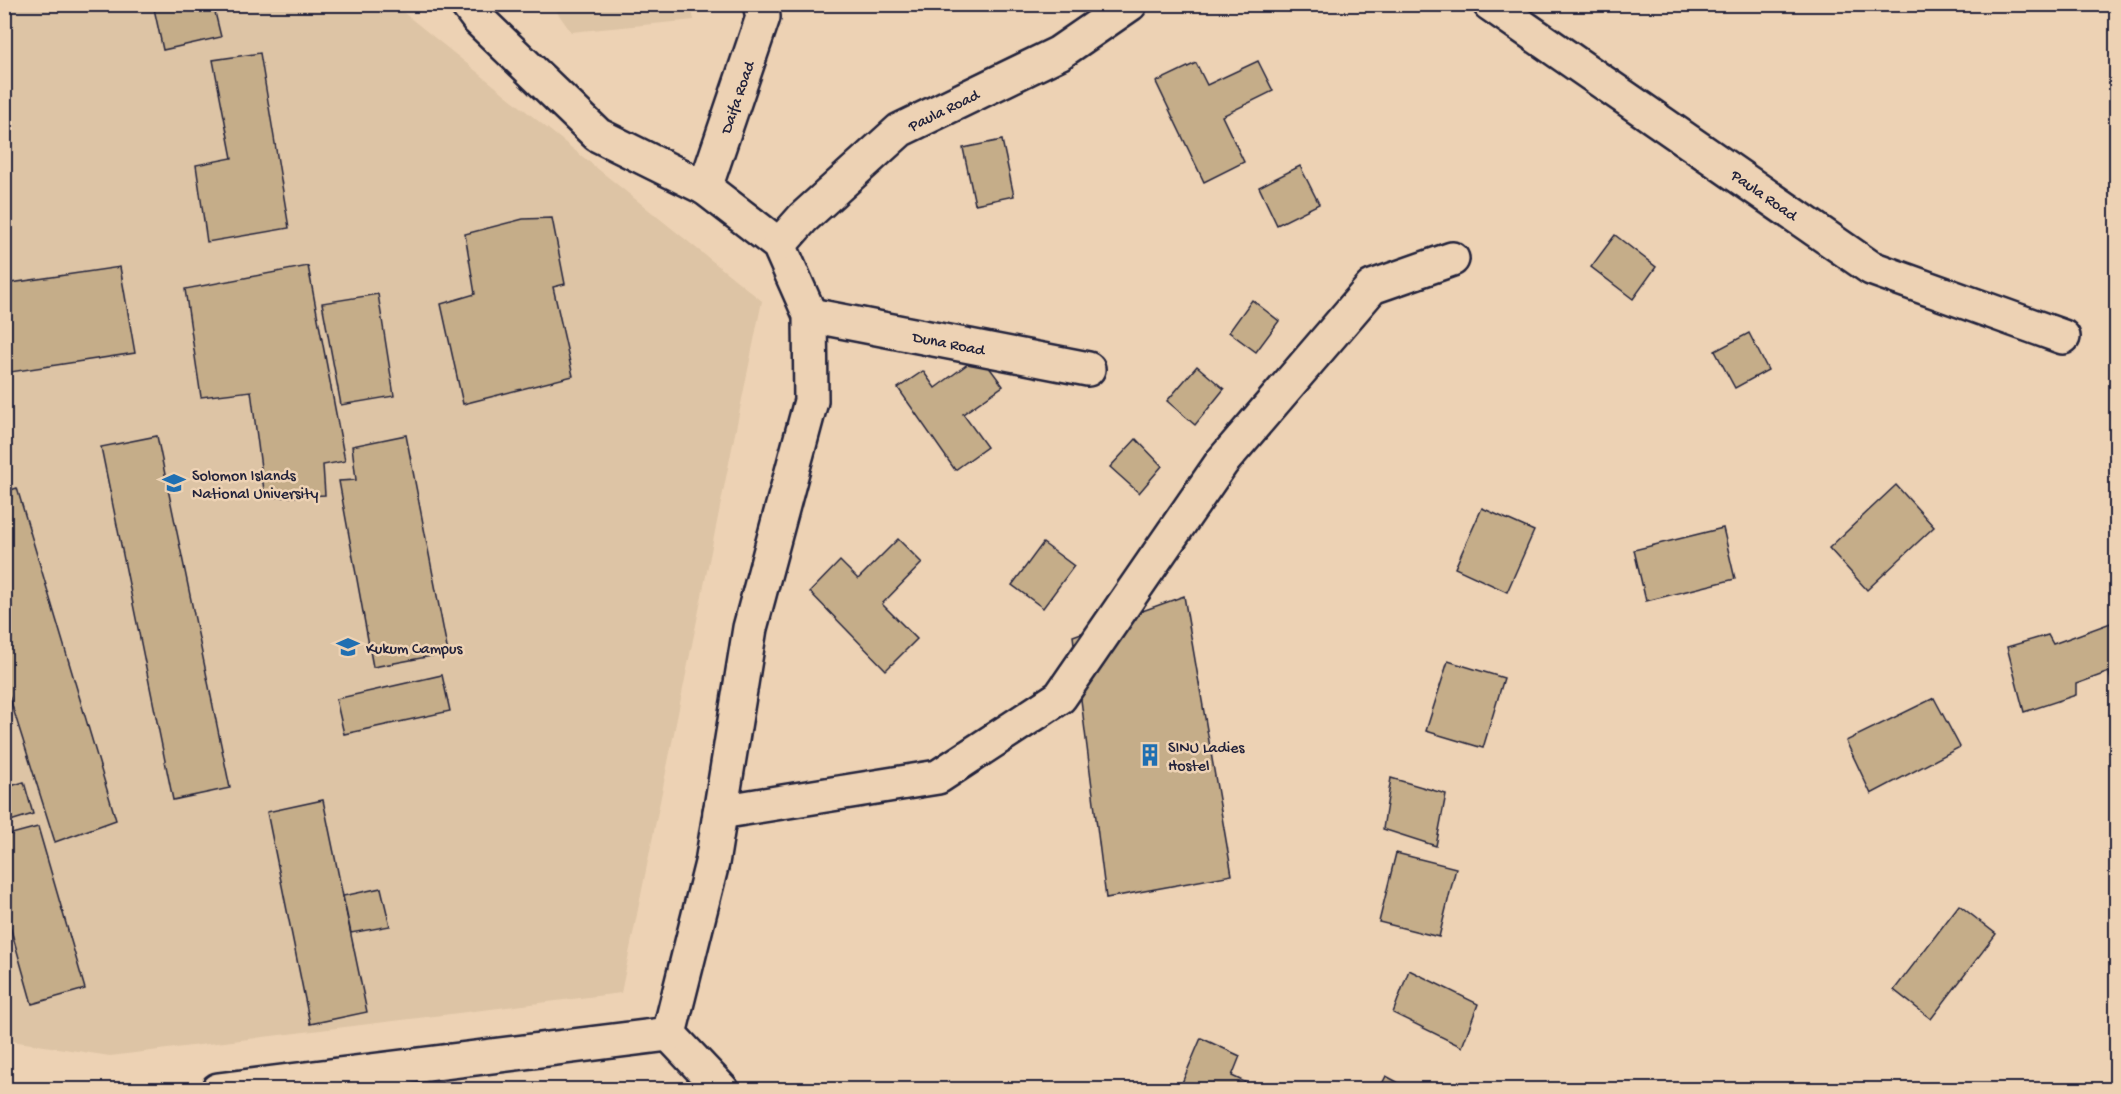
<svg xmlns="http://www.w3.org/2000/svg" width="2121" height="1094" viewBox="0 0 2121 1094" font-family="'Gochi Hand',sans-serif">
  <rect width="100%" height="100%" fill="#edd2b4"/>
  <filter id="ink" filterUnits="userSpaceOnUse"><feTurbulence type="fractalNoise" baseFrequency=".0167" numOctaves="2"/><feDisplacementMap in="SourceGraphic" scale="12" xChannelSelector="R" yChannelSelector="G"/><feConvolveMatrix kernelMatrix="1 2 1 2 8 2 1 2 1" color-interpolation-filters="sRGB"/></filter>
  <g filter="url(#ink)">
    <!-- built -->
    <g fill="#ddc4a5">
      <polygon points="4,5 394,5 762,301 621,993 110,1056 5,1040"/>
      <polygon points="552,5 691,5 694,20 571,32"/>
    </g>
    <!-- building -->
    <g fill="#c5ad89" stroke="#22223b" stroke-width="1.5">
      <polygon points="153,4 213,4 221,37 163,50"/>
      <polygon points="260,53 289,228 207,242 196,165 232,158 213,60"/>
      <polygon points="1258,61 1273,91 1222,116 1244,162 1204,182 1156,82 1196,63 1207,85"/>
      <polygon points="1002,140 1014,196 975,204 963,148"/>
      <polygon points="1300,166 1319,204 1277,225 1259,187"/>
      <polygon points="552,218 565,284 553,287 573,376 463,404 441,304 475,294 465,234 523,219"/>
      <polygon points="1615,235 1656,267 1633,299 1591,267"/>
      <polygon points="308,266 345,461 323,465 325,495 265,498 251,391 201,397 185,289"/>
      <polygon points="120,267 135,353 4,373 4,284"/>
      <polygon points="378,294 394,396 341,405 322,303"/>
      <polygon points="1252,300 1279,321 1256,352 1229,332"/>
      <polygon points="1749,333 1768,370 1735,388 1715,351"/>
      <polygon points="980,355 1003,386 963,414 987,447 955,470 898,388 923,371 935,388"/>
      <polygon points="1197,366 1224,389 1195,425 1167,401"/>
      <polygon points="406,435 448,653 373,667 339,481 356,480 352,446"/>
      <polygon points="157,436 230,788 173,800 101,447"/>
      <polygon points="1136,439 1162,466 1139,493 1110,467"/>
      <polygon points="1896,485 1934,527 1867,590 1829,548"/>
      <polygon points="17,488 116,820 55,842 4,680 4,492"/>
      <polygon points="1482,508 1534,531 1507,592 1455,568"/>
      <polygon points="1723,528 1735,579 1646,601 1634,550"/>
      <polygon points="898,539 922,563 882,604 917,639 886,670 810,592 840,561 858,579"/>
      <polygon points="1043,543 1074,566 1043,608 1012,585"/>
      <polygon points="1184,596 1232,875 1106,898 1073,636"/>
      <polygon points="2116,621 2116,679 2111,680 2109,672 2076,684 2076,695 2024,712 2007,647 2048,635 2053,644"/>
      <polygon points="1448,661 1504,678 1483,748 1426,731"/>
      <polygon points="442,675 450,711 344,734 336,699"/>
      <polygon points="1934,698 1960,747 1871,794 1846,741"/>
      <polygon points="1391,778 1446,794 1436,846 1383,829"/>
      <polygon points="24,782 33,814 4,823 4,788"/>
      <polygon points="323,800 367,1012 310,1024 267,812"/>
      <polygon points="38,827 85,989 32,1004 4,905 4,836"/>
      <polygon points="1396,853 1456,868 1439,937 1379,922"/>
      <polygon points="381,888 390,926 351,933 343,896"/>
      <polygon points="1959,905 1996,934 1931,1019 1894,990"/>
      <polygon points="1409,970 1478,1004 1462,1047 1393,1013"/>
      <polygon points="1201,1038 1240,1056 1232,1076 1245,1082 1241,1090 1179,1090"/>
      <polygon points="1386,1076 1412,1090 1379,1090"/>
    </g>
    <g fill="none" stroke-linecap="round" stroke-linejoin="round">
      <!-- minor casing -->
      <g stroke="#22223b" stroke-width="38">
        <g id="minor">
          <polyline points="467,4 479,20 598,135 705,188 779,245 810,315 811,401 750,628 712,863 669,1034"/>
          <polyline points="1490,4 1871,268 2063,337"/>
          <polyline points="705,188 763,17 760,4"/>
          <polyline points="779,245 803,218 900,130 1059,53 1130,4"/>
          <polyline points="810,315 1088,369"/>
          <polyline points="720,812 938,777 1060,697 1222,462 1372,287 1452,259"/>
          <polyline points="669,1034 722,1090"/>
          <polyline points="218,1090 669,1034"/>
        </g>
      </g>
      <!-- minor -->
      <use href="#minor" stroke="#edd2b4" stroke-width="33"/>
    </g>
  </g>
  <!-- icons -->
  <defs>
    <g id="university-bare" transform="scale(1.8)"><path d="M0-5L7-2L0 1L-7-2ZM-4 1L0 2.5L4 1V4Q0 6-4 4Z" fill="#1f6fb2" stroke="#edd2b4" stroke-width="2.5" paint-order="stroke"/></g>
    <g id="building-bare" transform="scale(1.8)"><path d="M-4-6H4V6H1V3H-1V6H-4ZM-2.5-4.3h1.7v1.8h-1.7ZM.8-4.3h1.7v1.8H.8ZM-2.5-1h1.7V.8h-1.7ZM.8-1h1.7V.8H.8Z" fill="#1f6fb2" stroke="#edd2b4" stroke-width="2.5" paint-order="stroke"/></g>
  </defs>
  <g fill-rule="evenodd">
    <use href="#university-bare" x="174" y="483"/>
    <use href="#university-bare" x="348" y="647"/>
    <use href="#building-bare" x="1150" y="755"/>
  </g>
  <g text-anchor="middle" stroke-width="5" stroke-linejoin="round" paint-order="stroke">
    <!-- street labels -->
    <g font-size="16" fill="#22223b" stroke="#edd2b4">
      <text transform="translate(736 97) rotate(-71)" y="6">Daifa Road</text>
      <text transform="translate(943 109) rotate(-26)" y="6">Paula Road</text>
      <text transform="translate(1765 194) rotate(35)" y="6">Paula Road</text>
      <text transform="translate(949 342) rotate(11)" y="6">Duna Road</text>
    </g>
    <!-- poi labels -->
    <g font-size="16" fill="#22223b" stroke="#edd2b4" text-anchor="start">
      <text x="192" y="480">Solomon Islands<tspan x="192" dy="18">National University</tspan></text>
      <text x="366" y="653">Kukum Campus</text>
      <text x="1168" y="752">SINU Ladies<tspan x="1168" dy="18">Hostel</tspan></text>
    </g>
  </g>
  <!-- margin -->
  <rect width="2121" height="1094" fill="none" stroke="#edd2b4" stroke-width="24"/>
  <rect x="12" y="12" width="2097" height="1070" fill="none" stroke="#22223b" stroke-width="2" filter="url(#ink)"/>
</svg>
